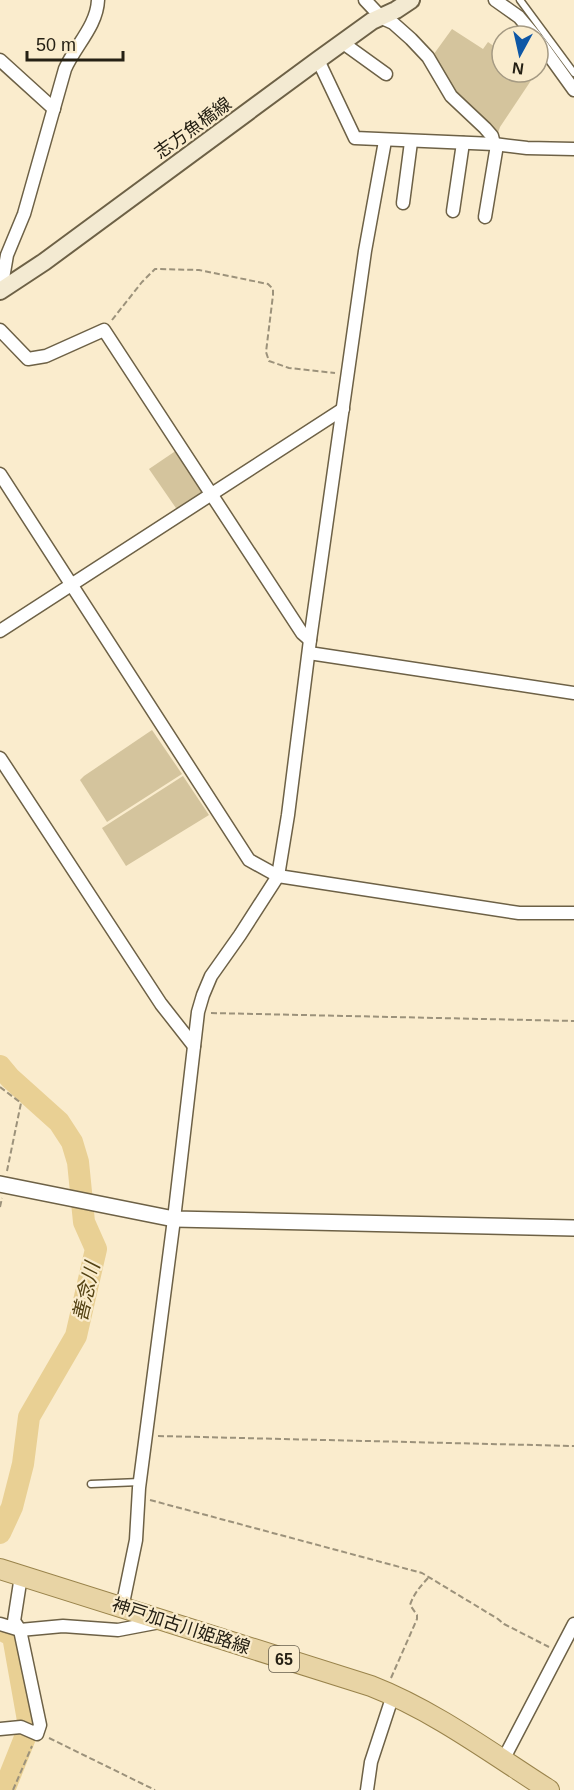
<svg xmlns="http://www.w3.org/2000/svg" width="574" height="1790" viewBox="0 0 574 1790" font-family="Helvetica,'Noto Sans JP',sans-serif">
  <rect width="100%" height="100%" fill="#faeccd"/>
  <!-- green -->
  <g fill="#d4c49d">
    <polygon points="452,29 483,49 488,42 502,52 502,72 536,73 500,127 497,136 468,111 431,58"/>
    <polygon points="177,450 203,490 202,497 178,511 149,469"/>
    <polygon points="152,730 182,774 107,822 80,780 84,776"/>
    <polygon points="183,776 209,815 126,866 102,828"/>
  </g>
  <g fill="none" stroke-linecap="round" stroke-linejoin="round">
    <!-- river -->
    <g stroke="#e9d094" stroke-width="22">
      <polyline points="0,1066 10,1078 59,1122 72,1142 78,1162 84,1222 96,1249 76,1336 29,1417 23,1464 12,1507 0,1533"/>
      <polyline points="0,1629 13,1636 29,1726"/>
      <polyline points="4,1790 26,1735"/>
    </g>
    <!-- service casing -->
    <g stroke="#6d6146" stroke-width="9">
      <g id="service">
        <polyline points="520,0 574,73"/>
        <polyline points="91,1484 140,1482"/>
      </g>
    </g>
    <!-- minor casing -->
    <g stroke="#6d6146" stroke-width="15">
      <g id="minor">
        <polyline points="365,0 382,18 393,23 411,39 428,57 451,96 485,128 492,136 494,144"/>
        <polyline points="495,0 519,17 535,36"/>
        <polyline points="538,40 574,90"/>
        <polyline points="343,43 386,74"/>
        <polyline points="0,60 54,109"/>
        <polyline points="318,60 355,138 494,144 527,148 574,149"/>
        <polyline points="403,203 411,142"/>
        <polyline points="453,211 463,143"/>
        <polyline points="485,217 497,145"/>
        <path d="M1,290L7,255L24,214L65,69C75,46 97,26 98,0"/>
        <polyline points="0,330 28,359 46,356 104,330 302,633 310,640"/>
        <polyline points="0,474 249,860 278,876 519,913 574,913"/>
        <polyline points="0,631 343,409"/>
        <polyline points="309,653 574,693"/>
        <polyline points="0,758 161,1004 194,1046"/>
        <polyline points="122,1608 136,1540 139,1488 174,1219 198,1012 203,995 211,976 240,935 278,876 288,815 310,640 365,251 385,141"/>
        <polyline points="0,1624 20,1630 63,1626 118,1630 160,1622"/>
        <polyline points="0,1729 21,1727 37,1734 40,1725 20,1630 14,1621 21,1576"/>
        <polyline points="503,1760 574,1624"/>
        <polyline points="367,1790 371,1762 393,1695"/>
      </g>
    </g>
    <!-- tertiary casing -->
    <g stroke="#6d6146" stroke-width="18">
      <polyline id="tertiary" points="0,1184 174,1219 574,1228"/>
    </g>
    <!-- secondary casing -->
    <g stroke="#6d6146" stroke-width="20">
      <polyline id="secondary" points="0,291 44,262 318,60 372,21 396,10 411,0"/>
    </g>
    <!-- primary casing -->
    <g stroke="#99834b" stroke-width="22">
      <path id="primary" d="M0,1569L371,1686C435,1711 491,1753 549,1790"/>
    </g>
    <!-- path -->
    <g stroke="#9c927b" stroke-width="2" stroke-dasharray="6 3" stroke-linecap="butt">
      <polyline points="112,320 142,282 155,269 199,270 268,284 273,289 273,295 266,352 269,361 289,368 335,373"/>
      <polyline points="211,1013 574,1021"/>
      <polyline points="0,1087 21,1103 7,1171"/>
      <polyline points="0,1207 2,1198"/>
      <polyline points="158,1436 574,1446"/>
      <polyline points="150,1500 422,1573 498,1619 504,1624 549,1647"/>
      <path d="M391,1678L417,1619V1615L410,1605C414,1593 420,1587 428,1578"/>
      <polyline points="49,1738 155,1790"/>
      <polyline points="13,1790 32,1746"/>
    </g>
    <!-- service -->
    <use href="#service" stroke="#fff" stroke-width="6"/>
    <!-- minor -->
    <use href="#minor" stroke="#fff" stroke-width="12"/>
    <!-- tertiary -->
    <use href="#tertiary" stroke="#fff" stroke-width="15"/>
    <!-- secondary -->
    <use href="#secondary" stroke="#f3ead2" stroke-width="16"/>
    <!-- primary -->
    <use href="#primary" stroke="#e8d4a5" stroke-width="20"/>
  </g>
  <g text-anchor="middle" stroke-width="4.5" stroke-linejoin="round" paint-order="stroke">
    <!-- shield labels -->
    <rect fill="#faeccd" stroke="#655d4c" stroke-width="1.5" x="269" y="1646" width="30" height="26" rx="4.5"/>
    <g font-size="16" font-weight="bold" fill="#252014">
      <text x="284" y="1665">65</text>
    </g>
    <!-- street labels -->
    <g font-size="18" fill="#252014" stroke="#faeccd">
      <text transform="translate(193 128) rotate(-36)" y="6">志方魚橋線</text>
      <text transform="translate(181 1626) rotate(18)" y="6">神戸加古川姫路線</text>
    </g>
    <!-- water labels -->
    <g font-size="20" font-style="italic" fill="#534213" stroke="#faeccd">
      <text transform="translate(86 1292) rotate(-77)" y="7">善念川</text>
    </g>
  </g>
  <!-- north arrow -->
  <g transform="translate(520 54) rotate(188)"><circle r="28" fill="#faeccd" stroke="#a59a83" stroke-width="1.5"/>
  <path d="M0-4.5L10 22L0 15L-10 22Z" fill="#0e57a6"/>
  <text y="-9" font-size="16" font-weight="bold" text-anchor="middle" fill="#252014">N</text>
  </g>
  <!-- scale -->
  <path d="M27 51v9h96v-9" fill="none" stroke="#252014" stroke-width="3"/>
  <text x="36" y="51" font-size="18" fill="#252014" stroke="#faeccd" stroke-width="4.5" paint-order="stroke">50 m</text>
</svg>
